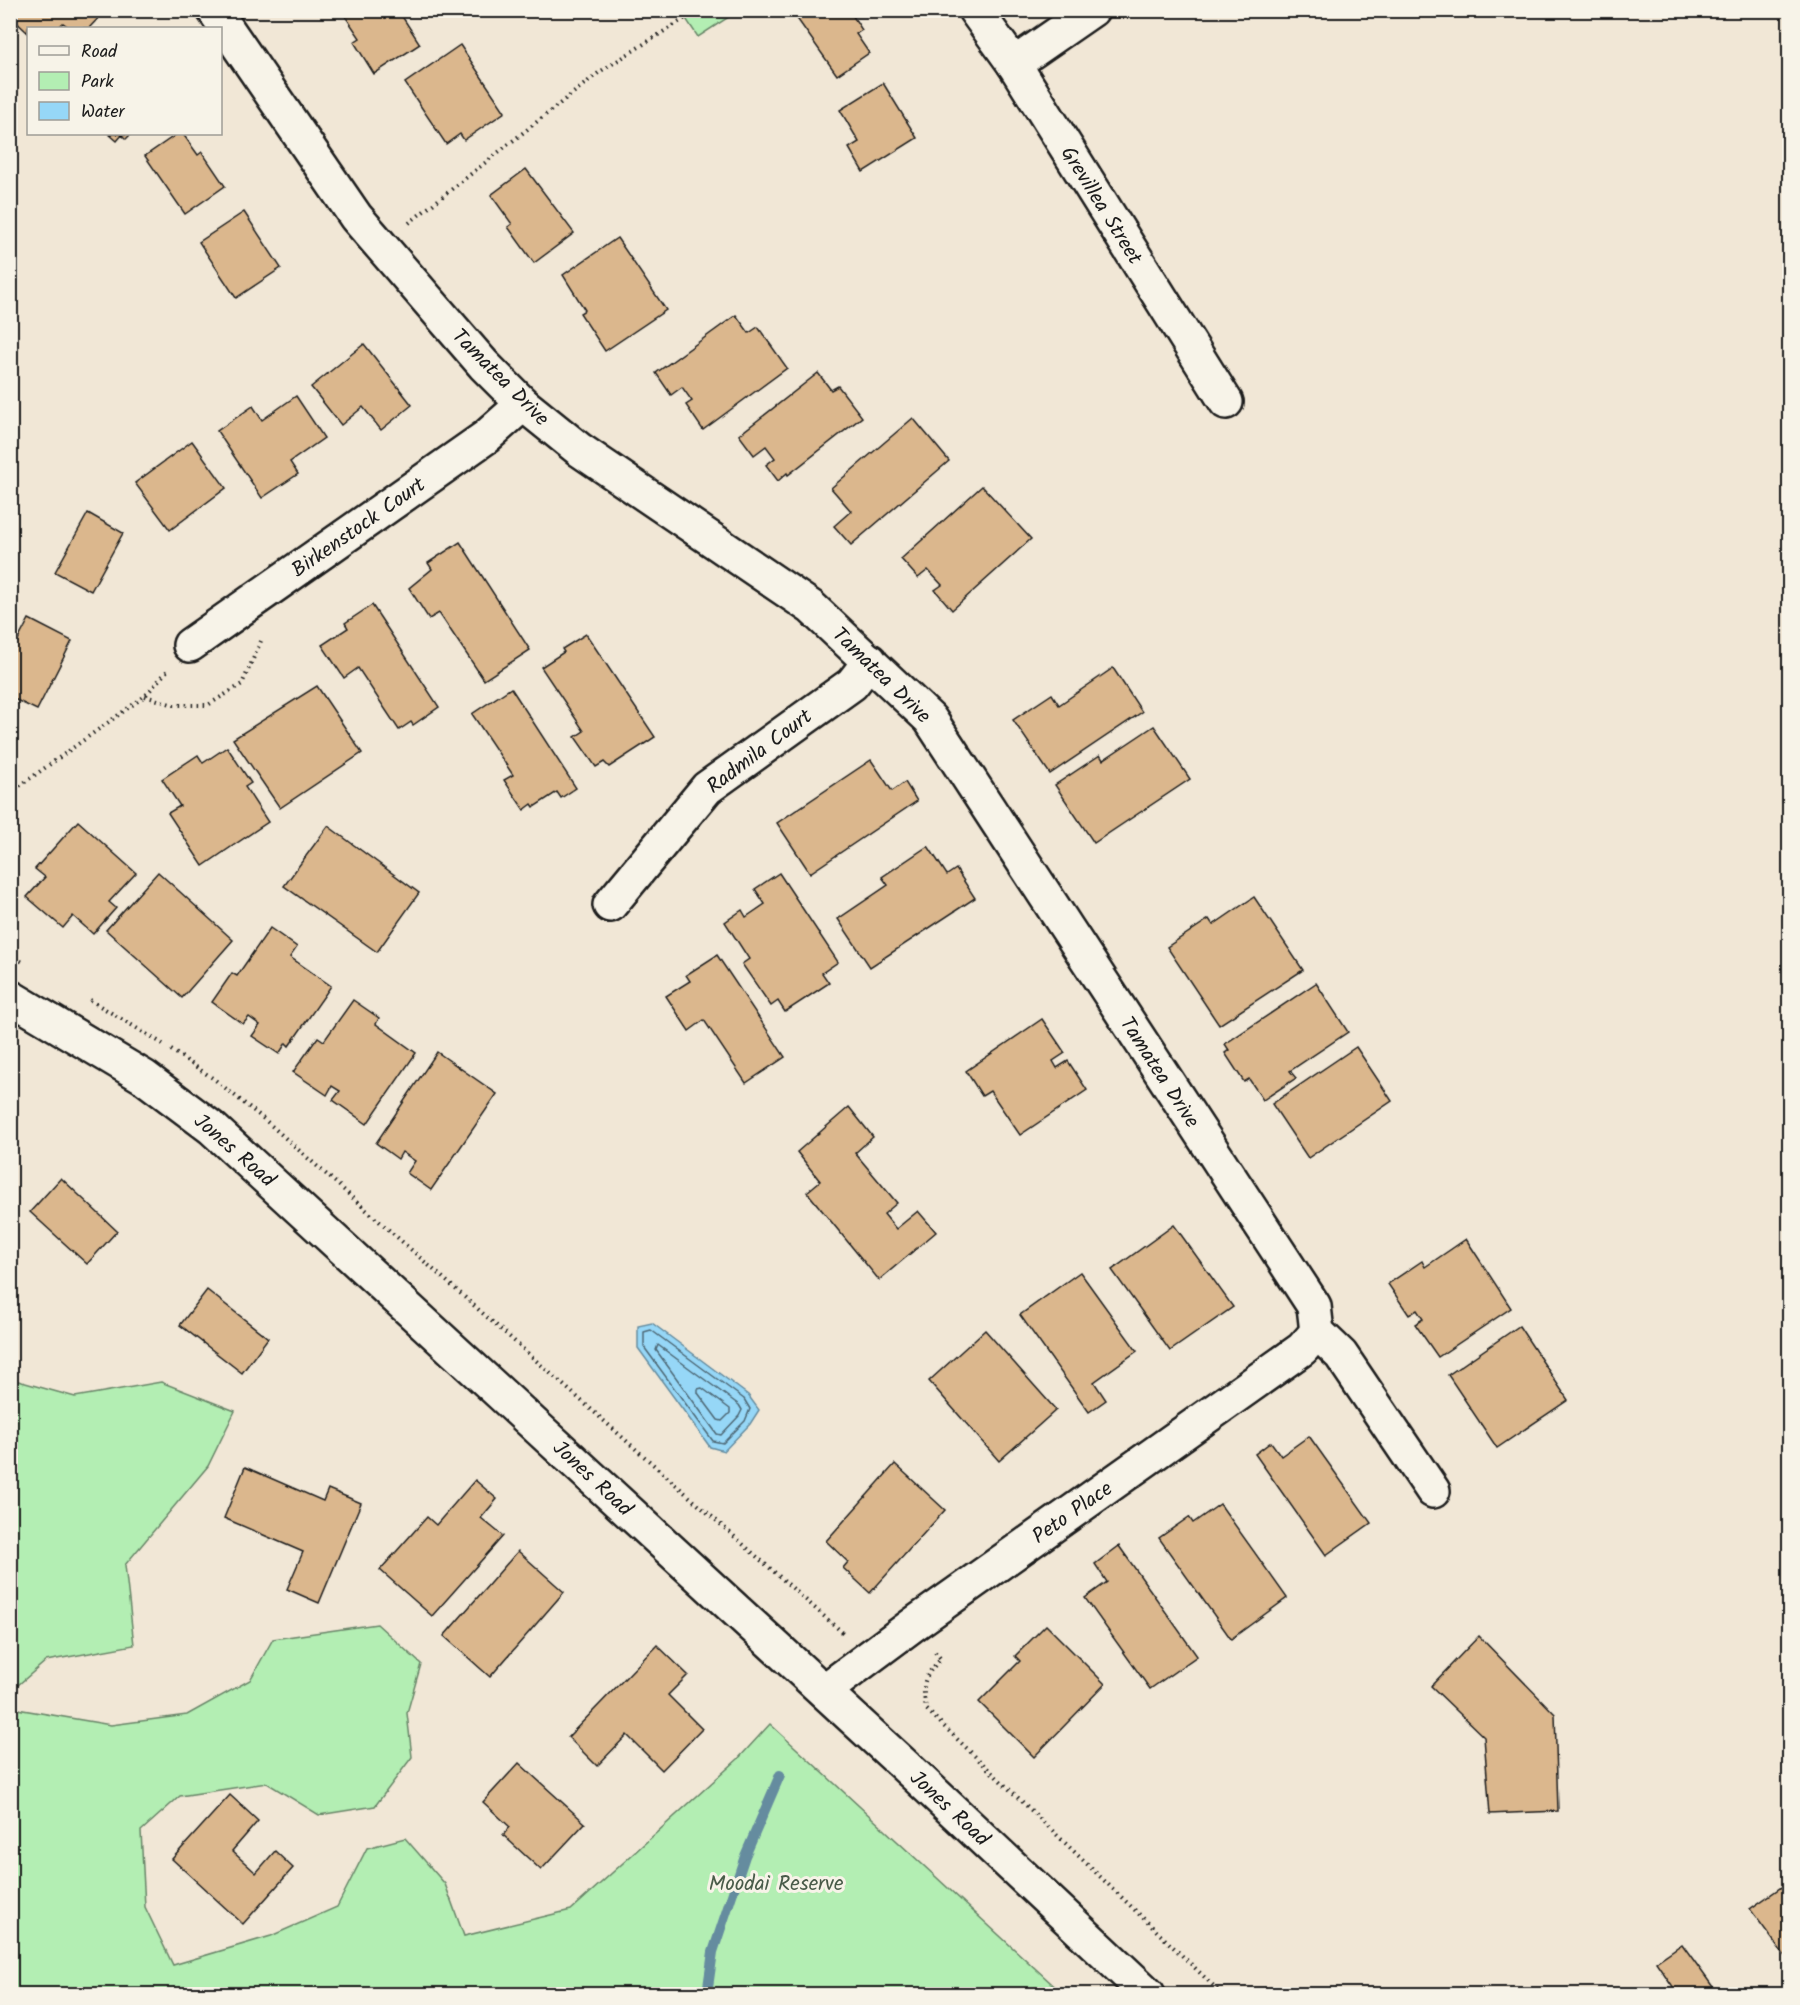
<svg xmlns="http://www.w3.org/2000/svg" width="1800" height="2005" viewBox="0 0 1800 2005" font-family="Kalam,sans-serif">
  <rect width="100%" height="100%" fill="#f1e7d6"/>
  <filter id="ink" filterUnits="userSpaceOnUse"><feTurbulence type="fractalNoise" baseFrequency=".0167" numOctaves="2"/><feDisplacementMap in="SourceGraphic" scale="12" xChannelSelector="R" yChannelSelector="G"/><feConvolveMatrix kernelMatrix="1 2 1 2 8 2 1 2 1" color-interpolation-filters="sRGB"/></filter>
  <g filter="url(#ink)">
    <!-- green -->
    <g fill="#b3eeb3" stroke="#688568" stroke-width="1.5">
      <polygon points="681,11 738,11 698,37"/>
      <polygon points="11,1379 75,1397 161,1382 235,1411 208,1466 125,1565 134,1645 46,1661 11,1691"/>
      <polygon points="377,1624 421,1664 407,1713 412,1757 375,1806 319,1815 267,1783 180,1796 141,1831 145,1907 173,1965 271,1936 337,1907 367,1848 405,1838 445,1884 464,1936 571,1910 738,1759 770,1724 1063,1994 11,1994 11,1708 111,1725 187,1715 250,1680 273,1639"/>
    </g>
    <!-- water -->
    <polygon fill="#96d7f7" stroke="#658c9f" stroke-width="1.5" points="652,1323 748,1395 759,1410 750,1424 724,1451 710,1447 638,1348 638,1326"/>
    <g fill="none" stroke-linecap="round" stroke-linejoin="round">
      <!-- shore -->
      <g stroke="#4d6774" stroke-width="1.5">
        <polygon points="651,1330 744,1399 750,1409 745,1421 723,1443 713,1441 644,1347 644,1332"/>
        <polygon points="658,1345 739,1405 742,1410 739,1416 721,1435 717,1434 656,1350"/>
        <polygon points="698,1389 702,1388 730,1409 730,1413 722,1421 718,1420 698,1393"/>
      </g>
      <!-- stream -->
      <polyline stroke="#658c9f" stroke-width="10" points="707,1994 713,1952 745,1856 780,1775"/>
    </g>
    <!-- building -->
    <g fill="#dbb78d" stroke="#1c1c1c" stroke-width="1.5">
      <polygon points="15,10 105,10 105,11 89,28 70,28 63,23 58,28 28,28 28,33 10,16"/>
      <polygon points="341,10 398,10 420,44 374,74 354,42 360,38"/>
      <polygon points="791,10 849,10 862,30 856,34 869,53 837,75"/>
      <polygon points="460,45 505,112 464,140 460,134 446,144 405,83"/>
      <polygon points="883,83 917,138 863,172 849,148 859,142 840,110"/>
      <polygon points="109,134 131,134 126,139 122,135 117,141"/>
      <polygon points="177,134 183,134 198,155 202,152 225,186 185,214 145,156"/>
      <polygon points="526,169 574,233 534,263 508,227 512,224 491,195"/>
      <polygon points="244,212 281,268 236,298 199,242"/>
      <polygon points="617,238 666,310 605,351 580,313 585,310 563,275"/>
      <polygon points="736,315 749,333 758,327 787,368 703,430 686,405 692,401 682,387 671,395 656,373"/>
      <polygon points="364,344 412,405 381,430 363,407 341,425 311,387"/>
      <polygon points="818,373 831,390 838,386 862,417 788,475 787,473 778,481 766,465 775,458 766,446 754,455 739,435"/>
      <polygon points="296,396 324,438 290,462 298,474 262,498 217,431 253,406 262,420"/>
      <polygon points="913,418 949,461 851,545 834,526 851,511 831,488"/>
      <polygon points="192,441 226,488 170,530 135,483"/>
      <polygon points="982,486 1031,539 952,610 935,590 942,585 928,570 918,578 901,559"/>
      <polygon points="88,513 123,533 91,591 55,572"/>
      <polygon points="460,542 530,650 484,680 439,613 429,619 409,588 432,569 428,563"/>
      <polygon points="372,605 439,707 413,725 411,722 399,730 358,668 344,678 322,645 348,628 345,623"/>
      <polygon points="29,619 72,641 37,710 10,697 10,655"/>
      <polygon points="586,634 655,737 609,767 604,762 596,767 575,737 584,731 541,667 564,652 562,649"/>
      <polygon points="1113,668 1142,712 1050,774 1013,720 1052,694 1059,705"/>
      <polygon points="317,686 362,753 280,808 233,739"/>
      <polygon points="511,688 576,788 561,798 557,792 534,807 532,804 524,810 504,780 513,775 472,714"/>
      <polygon points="1154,726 1190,779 1094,843 1055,785 1100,755 1103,760"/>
      <polygon points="227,747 251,783 245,787 268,822 203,866 168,813 180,806 162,779 198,755 203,763"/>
      <polygon points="871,760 892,791 905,782 917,801 810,873 777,823"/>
      <polygon points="78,821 136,873 109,902 116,908 93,934 73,916 63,928 27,897 45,877 35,869"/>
      <polygon points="328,826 419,893 377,952 284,886"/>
      <polygon points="928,846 947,875 956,869 975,898 870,967 838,919 888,885 882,877"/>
      <polygon points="158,872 233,940 182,998 106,930"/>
      <polygon points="779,873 838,962 822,973 829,983 785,1012 778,1001 771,1006 742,964 749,959 725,922 742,910 746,917 765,904 755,889"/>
      <polygon points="1254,897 1303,970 1219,1025 1167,947 1209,919 1213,925"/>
      <polygon points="270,928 297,947 290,957 331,986 289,1046 286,1043 279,1054 252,1036 260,1025 249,1017 243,1024 212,1002 232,973 237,976"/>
      <polygon points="717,955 785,1057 746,1083 704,1020 689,1031 666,996 690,981 686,975"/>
      <polygon points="1316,983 1348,1032 1290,1071 1296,1078 1263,1100 1249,1079 1244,1082 1225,1053 1229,1050 1225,1044"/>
      <polygon points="353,1000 379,1018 376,1024 416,1053 367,1124 333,1100 340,1091 332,1086 327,1095 293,1072 318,1037 324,1041"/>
      <polygon points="1042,1019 1065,1053 1053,1061 1057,1068 1068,1061 1087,1090 1020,1135 990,1091 982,1096 966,1071"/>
      <polygon points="1356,1047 1392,1101 1308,1158 1272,1104"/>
      <polygon points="437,1052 497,1094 431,1190 407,1173 415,1161 402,1152 398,1159 376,1143"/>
      <polygon points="849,1107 873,1137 855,1153 897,1203 884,1214 896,1229 918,1211 936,1232 879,1280 807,1192 820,1181 797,1152"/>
      <polygon points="61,1178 117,1231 87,1264 30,1212"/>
      <polygon points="1174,1225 1233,1307 1170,1351 1112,1270"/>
      <polygon points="1466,1239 1511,1308 1438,1357 1415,1324 1423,1319 1417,1310 1409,1315 1388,1284 1422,1261 1425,1267"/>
      <polygon points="1080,1272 1137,1351 1094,1382 1106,1400 1089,1412 1020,1315"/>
      <polygon points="207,1290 268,1338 242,1373 180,1325"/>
      <polygon points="1519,1326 1568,1400 1497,1448 1448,1375"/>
      <polygon points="985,1330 1056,1410 999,1461 929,1381"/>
      <polygon points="1309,1436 1371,1523 1326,1555 1255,1454 1271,1442 1281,1456"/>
      <polygon points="895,1464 945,1510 870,1593 843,1568 848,1562 826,1541"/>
      <polygon points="245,1467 323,1501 328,1489 361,1503 319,1603 287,1589 303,1552 224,1518"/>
      <polygon points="475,1480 497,1499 481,1518 503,1536 432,1616 380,1570 427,1517 436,1525"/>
      <polygon points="1220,1504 1287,1598 1231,1639 1159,1538 1189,1517 1193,1523"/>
      <polygon points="1119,1546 1197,1656 1150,1689 1085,1598 1107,1582 1095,1564"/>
      <polygon points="518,1551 564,1592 490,1677 444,1636"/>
      <polygon points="1046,1625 1105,1684 1034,1757 979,1702 1020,1661 1015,1656"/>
      <polygon points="1479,1636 1555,1714 1558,1811 1490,1814 1484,1737 1431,1686"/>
      <polygon points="657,1645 688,1675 668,1695 702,1729 662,1770 627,1735 597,1766 568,1737"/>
      <polygon points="519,1763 585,1823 541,1870 503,1835 510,1827 483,1802"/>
      <polygon points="230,1795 258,1821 232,1851 256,1873 275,1851 293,1868 243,1924 172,1859"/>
      <polygon points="1790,1881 1790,1963 1750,1909"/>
      <polygon points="1682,1944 1718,1994 1678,1994 1656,1962"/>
    </g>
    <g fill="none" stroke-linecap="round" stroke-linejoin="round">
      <!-- minor casing -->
      <g stroke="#1c1c1c" stroke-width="38">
        <g id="minor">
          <polyline points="214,10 356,217 484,365 523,404 580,450 811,607 930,719 1314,1306 1317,1332 1341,1355 1433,1491"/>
          <polyline points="975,10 1014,64 1226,402"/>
          <polyline points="1014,64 1092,10"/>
          <polyline points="190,645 486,437 523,404"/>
          <polyline points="610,905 707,788 852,684 870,661"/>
          <polyline points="824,1691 914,1624 1302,1349 1317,1332"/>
        </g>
      </g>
      <!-- tertiary casing -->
      <g stroke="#1c1c1c" stroke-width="38">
        <polyline id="tertiary" points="10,997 144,1077 212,1128 917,1777 1148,1994"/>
      </g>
      <!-- path -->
      <g stroke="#1c1c1c" stroke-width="4" stroke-dasharray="1.5 4.5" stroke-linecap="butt">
        <polyline points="409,223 601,71 698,10"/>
        <polyline points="145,696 174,705 208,705 242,684 261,641"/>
        <polyline points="10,793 145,696 167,671"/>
        <polyline points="10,955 23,962"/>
        <polyline points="90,1000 163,1044"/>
        <polyline points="171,1050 214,1079 265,1120 843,1633"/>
        <path d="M935,1652L941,1659C922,1678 922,1684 926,1709L1222,1994"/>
      </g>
      <!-- minor -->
      <use href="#minor" stroke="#f7f3e8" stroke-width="33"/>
      <!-- tertiary -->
      <use href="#tertiary" stroke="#f7f3e8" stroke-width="33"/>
    </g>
  </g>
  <g text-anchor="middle" stroke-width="6" stroke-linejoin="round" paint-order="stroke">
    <!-- street labels -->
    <g font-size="21" fill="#1c1c1c" stroke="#f7f3e8">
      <text transform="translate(1102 205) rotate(58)" y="7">Grevillea Street</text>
      <text transform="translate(501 377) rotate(45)" y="7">Tamatea Drive</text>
      <text transform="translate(358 527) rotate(-35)" y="7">Birkenstock Court</text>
      <text transform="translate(882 675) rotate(44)" y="7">Tamatea Drive</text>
      <text transform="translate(759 751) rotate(-37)" y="7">Radmila Court</text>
      <text transform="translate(1160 1072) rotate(57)" y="7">Tamatea Drive</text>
      <text transform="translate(235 1150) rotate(41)" y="7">Jones Road</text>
      <text transform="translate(593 1478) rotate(43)" y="7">Jones Road</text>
      <text transform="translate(1072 1512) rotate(-35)" y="7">Peto Place</text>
      <text transform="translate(950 1808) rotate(43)" y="7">Jones Road</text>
    </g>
    <!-- park labels -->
    <g font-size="21" fill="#495b49" stroke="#f7f3e8">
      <text x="776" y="1890">Moodai Reserve</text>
    </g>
  </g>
  <!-- margin -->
  <rect width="1800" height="2005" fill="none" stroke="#f7f3e8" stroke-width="36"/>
  <rect x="18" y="18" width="1764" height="1969" fill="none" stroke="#1c1c1c" stroke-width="2" filter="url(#ink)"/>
  <!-- legend -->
  <rect x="27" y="27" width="195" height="108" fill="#f7f3e8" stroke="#9f9d96" stroke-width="1.5"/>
  <rect x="39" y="46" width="30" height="9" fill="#f7f3e8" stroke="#9f9d96" stroke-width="1.5"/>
  <text x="81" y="57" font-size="18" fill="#1c1c1c">Road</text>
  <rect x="39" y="72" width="30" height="18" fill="#b3eeb3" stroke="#9f9d96" stroke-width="1.5"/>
  <text x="81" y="87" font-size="18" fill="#1c1c1c">Park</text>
  <rect x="39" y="102" width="30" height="18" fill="#96d7f7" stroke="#9f9d96" stroke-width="1.5"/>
  <text x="81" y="117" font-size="18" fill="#1c1c1c">Water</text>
</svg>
